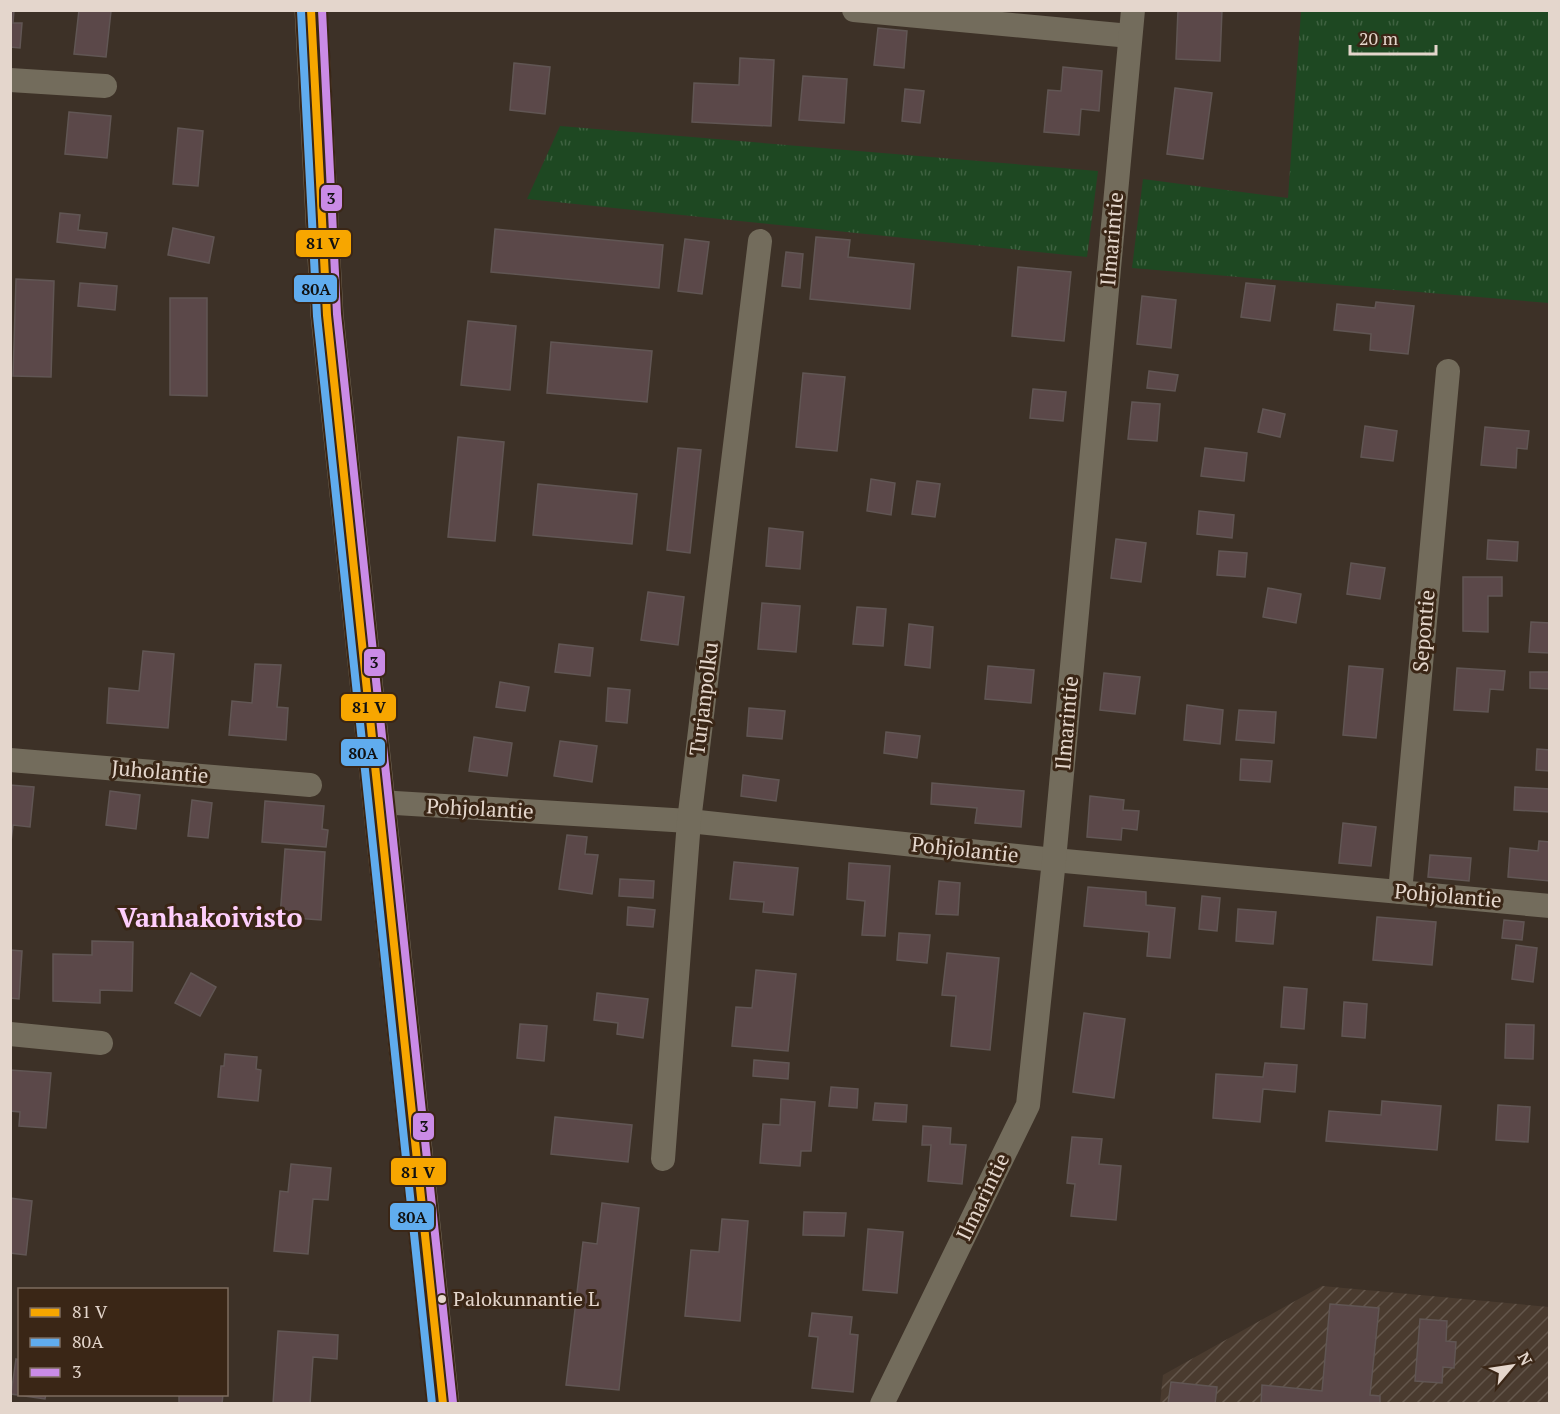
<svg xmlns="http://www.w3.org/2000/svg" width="1560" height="1414" viewBox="0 0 1560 1414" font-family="'PT Serif',serif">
  <defs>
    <pattern id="industrial-furrows" width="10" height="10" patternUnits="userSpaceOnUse" patternTransform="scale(1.5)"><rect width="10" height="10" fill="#4a3b2f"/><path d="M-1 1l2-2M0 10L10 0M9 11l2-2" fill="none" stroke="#64574c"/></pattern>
    <pattern id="grass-tufts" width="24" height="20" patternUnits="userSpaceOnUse" patternTransform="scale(1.5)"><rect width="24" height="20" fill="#1e4822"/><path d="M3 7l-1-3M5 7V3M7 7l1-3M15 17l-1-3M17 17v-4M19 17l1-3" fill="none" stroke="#3f6241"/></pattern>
  </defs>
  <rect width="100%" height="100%" fill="#3d3127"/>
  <!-- industrial -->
  <polygon fill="url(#industrial-furrows)" points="1322,1286 1549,1307 1549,1403 1160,1404 1163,1375"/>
  <!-- grass -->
  <g fill="url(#grass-tufts)">
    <polygon points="1301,11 1549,11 1549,303 1132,268 1143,179 1288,198"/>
    <polygon points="560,126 1098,171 1087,257 527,199"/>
  </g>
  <!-- building -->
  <g fill="#5b4849" stroke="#615654" stroke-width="1.5">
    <polygon points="10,10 14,10 13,23 22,23 20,48 10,47"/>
    <polygon points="79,10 111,11 106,57 74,54"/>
    <polygon points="1178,10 1222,10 1220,61 1176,59"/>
    <polygon points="878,28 907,31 904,68 874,65"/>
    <polygon points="740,58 774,60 771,126 692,122 694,83 739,85"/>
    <polygon points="514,63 550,67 545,114 510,110"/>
    <polygon points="1063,67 1102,71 1099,111 1081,109 1079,135 1044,132 1048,90 1061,91"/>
    <polygon points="803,76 847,79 844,123 799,120"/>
    <polygon points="1175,88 1212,93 1203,159 1167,154"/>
    <polygon points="905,89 924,91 920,123 902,121"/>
    <polygon points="69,112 111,116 107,158 65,154"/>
    <polygon points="178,128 203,131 198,186 173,184"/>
    <polygon points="60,213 80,215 78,230 107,233 105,248 57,242"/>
    <polygon points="173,228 214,237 209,263 168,255"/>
    <polygon points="495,229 663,245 659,288 491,272"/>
    <polygon points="816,237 850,240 848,257 914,264 910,309 810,299"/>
    <polygon points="685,239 709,242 702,294 678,291"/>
    <polygon points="786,252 803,254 800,288 782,286"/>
    <polygon points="1018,267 1071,272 1064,341 1012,336"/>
    <polygon points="16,279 54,281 51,377 13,376"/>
    <polygon points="80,283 117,286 115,310 78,306"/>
    <polygon points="1246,283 1275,286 1270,321 1241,317"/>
    <polygon points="1142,296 1176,300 1171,348 1137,344"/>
    <polygon points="170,298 207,298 207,396 170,395"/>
    <polygon points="1376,302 1414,306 1408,354 1370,350 1371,334 1334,330 1337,304 1375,308"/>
    <polygon points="468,321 516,326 510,390 461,385"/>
    <polygon points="551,342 652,351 647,402 547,393"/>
    <polygon points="1149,371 1178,375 1175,391 1147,388"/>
    <polygon points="803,373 845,377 837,451 796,447"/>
    <polygon points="1033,389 1066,392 1063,421 1030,418"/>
    <polygon points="1132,402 1160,404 1157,441 1128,439"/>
    <polygon points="1263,409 1285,414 1280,437 1258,432"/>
    <polygon points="1365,426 1397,431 1393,461 1361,457"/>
    <polygon points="1485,427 1529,431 1527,449 1517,448 1516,468 1481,465"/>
    <polygon points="458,437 504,442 495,541 448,537"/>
    <polygon points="678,448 701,450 690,553 667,550"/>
    <polygon points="1205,448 1247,453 1244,481 1201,476"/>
    <polygon points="871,479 895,483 891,515 867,511"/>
    <polygon points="917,481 940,484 935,517 912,514"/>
    <polygon points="538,484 637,494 632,544 533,535"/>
    <polygon points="1199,511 1234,515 1232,538 1197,534"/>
    <polygon points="769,528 803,532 800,569 766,566"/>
    <polygon points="1116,539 1146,543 1141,582 1111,578"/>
    <polygon points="1488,540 1518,542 1517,561 1487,559"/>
    <polygon points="1219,551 1247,553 1245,577 1217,575"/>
    <polygon points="1351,563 1385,568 1380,599 1347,594"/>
    <polygon points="1463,577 1502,577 1502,596 1488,596 1488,632 1463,631"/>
    <polygon points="1268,588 1301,594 1296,623 1263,617"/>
    <polygon points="648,592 684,597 678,645 641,640"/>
    <polygon points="762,603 800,606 796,652 758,649"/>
    <polygon points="857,607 886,609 883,646 853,644"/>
    <polygon points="1531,622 1550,623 1550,653 1529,652"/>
    <polygon points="909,624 933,627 930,668 905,665"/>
    <polygon points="559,644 593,648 590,676 555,672"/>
    <polygon points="143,651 174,654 168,728 107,723 109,688 139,691"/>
    <polygon points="255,664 281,665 277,707 288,708 286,740 229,735 232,701 252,703"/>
    <polygon points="988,666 1034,670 1031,703 985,699"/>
    <polygon points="1349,666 1383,669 1376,738 1343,735"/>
    <polygon points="1457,668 1505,671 1503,690 1490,689 1488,712 1454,710"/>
    <polygon points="1530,672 1550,672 1550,689 1530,688"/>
    <polygon points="1104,673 1140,677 1135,714 1100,710"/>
    <polygon points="500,682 529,687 525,711 496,707"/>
    <polygon points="608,688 630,690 627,723 606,721"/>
    <polygon points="1187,705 1223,710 1220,744 1184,740"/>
    <polygon points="749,708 785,711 782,739 747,736"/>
    <polygon points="1239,710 1276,712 1274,743 1236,740"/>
    <polygon points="886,732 920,736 917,758 884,753"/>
    <polygon points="474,737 512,743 507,776 469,771"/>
    <polygon points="560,741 597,746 592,782 554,776"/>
    <polygon points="1537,749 1550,750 1550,771 1536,770"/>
    <polygon points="1241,759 1272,761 1270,782 1240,780"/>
    <polygon points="743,775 779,780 776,801 741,796"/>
    <polygon points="932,783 1024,791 1021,827 975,823 977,808 931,804"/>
    <polygon points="10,785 34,787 30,827 13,825 10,850"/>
    <polygon points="1515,787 1550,789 1550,812 1514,810"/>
    <polygon points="110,791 140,795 136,829 106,825"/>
    <polygon points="1090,796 1124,800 1123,810 1139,811 1137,830 1122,828 1121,840 1087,837"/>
    <polygon points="192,800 212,803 208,838 188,836"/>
    <polygon points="265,801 324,806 322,829 328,830 326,847 262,842"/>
    <polygon points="1343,823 1376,827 1371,866 1339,863"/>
    <polygon points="567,835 587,837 585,854 598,855 592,894 559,889"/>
    <polygon points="1539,841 1550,842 1550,881 1508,877 1510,848 1538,851"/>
    <polygon points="285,849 325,852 321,920 280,917"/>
    <polygon points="1430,855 1471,858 1469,881 1428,877"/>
    <polygon points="734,862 798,868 793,915 763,912 764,902 730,899"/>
    <polygon points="849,863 890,866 885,936 862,935 865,901 847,899"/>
    <polygon points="620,879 654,881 653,898 619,896"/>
    <polygon points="939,881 960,883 958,915 936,914"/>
    <polygon points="1088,887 1146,892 1146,905 1175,908 1170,958 1147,956 1149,932 1084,926"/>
    <polygon points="1202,896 1220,898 1217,931 1199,929"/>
    <polygon points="628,907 655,910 653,927 627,925"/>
    <polygon points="1238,909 1276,912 1273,944 1236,941"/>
    <polygon points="1377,917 1436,922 1432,965 1373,960"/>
    <polygon points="1504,920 1524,922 1522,940 1502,938"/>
    <polygon points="899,933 930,935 927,963 897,960"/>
    <polygon points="92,941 133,942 132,991 100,990 100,1003 53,1001 53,954 92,955"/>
    <polygon points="1516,945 1537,948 1533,982 1512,979"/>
    <polygon points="10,950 22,951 19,999 10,998"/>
    <polygon points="947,953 999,958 990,1050 951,1046 956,996 942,995"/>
    <polygon points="756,970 796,974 788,1051 732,1046 736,1007 752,1008"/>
    <polygon points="191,973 216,987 200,1016 175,1003"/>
    <polygon points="1284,987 1307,989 1304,1029 1281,1027"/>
    <polygon points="597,993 648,999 643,1038 617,1034 618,1023 594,1020"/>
    <polygon points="1344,1002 1367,1004 1365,1038 1342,1036"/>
    <polygon points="1084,1013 1125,1019 1114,1098 1073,1092"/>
    <polygon points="520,1024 547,1026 544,1061 517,1058"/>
    <polygon points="1506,1024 1534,1025 1533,1059 1505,1058"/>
    <polygon points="225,1054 257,1057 256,1069 261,1070 258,1101 218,1097 221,1066 224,1066"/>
    <polygon points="754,1060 789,1063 788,1079 753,1076"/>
    <polygon points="1265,1063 1297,1065 1295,1092 1263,1089 1260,1122 1213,1118 1216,1074 1263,1077"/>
    <polygon points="10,1070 51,1073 46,1128 19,1126 20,1112 10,1111"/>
    <polygon points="831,1087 858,1089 857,1108 829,1106"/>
    <polygon points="781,1099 815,1102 811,1151 801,1151 800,1166 760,1163 763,1124 780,1125"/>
    <polygon points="1382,1101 1441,1106 1437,1150 1326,1141 1329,1111 1381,1115"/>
    <polygon points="875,1103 907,1105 906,1122 873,1120"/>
    <polygon points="1498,1105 1530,1107 1528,1142 1496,1140"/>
    <polygon points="555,1117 632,1125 628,1162 551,1154"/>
    <polygon points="923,1126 951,1128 950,1144 966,1145 962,1184 928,1181 931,1145 922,1145"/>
    <polygon points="1072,1137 1102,1139 1099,1164 1121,1166 1116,1220 1071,1216 1075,1184 1067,1183"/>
    <polygon points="291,1164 331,1168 328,1200 313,1199 308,1254 274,1251 280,1191 288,1192"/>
    <polygon points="10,1198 32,1201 26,1255 10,1253"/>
    <polygon points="602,1203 639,1208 619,1390 566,1385 583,1242 597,1244"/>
    <polygon points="804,1212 846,1213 844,1236 803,1235"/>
    <polygon points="722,1219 748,1221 740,1321 685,1316 691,1250 719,1252"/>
    <polygon points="868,1229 903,1232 897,1293 863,1290"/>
    <polygon points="1330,1304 1379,1308 1370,1395 1380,1396 1380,1404 1261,1404 1262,1385 1322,1391"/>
    <polygon points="812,1313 852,1317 850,1334 858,1335 853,1392 812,1388 818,1337 809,1336"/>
    <polygon points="1420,1319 1447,1321 1446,1341 1456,1342 1454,1368 1443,1367 1442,1383 1415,1381"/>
    <polygon points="278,1331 338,1335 337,1359 313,1357 310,1404 273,1404"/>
    <polygon points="16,1359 20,1360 20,1394 46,1394 45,1399 11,1394"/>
    <polygon points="1171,1382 1217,1387 1215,1404 1168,1404"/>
    <polygon points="179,1394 223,1394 222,1404 179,1404"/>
  </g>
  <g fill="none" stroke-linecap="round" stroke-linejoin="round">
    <!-- street -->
    <g stroke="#736c5c" stroke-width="24">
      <polyline points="854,10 1130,36"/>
      <polyline points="10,80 105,86"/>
      <polyline points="10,760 310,785"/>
      <polyline points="379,802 689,821 1054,860 1550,906"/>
      <polyline points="1400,892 1448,371"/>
      <polyline points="10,1034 101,1043"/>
      <polyline points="663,1159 689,821 760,241"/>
      <polyline points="882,1404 1028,1105 1054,860 1133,10"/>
    </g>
    <!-- secondary -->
    <polyline stroke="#776d5a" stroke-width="33" points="311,10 327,315 443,1404"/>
    <!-- bus-1 casing -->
    <g stroke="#3a2616" stroke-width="12">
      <polyline id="bus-1" points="311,10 327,315 443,1404"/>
    </g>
    <!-- bus-2 casing -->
    <g stroke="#3a2616" stroke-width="12">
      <polyline id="bus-2" points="301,11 317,316 432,1404"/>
    </g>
    <!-- bus-3 casing -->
    <g stroke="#3a2616" stroke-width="12">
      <polyline id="bus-3" points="322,10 337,314 453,1403"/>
    </g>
    <!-- bus-1 -->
    <use href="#bus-1" stroke="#f7a600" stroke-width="8"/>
    <!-- bus-2 -->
    <use href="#bus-2" stroke="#60acee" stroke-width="8"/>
    <!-- bus-3 -->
    <use href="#bus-3" stroke="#ca8be6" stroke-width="8"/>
  </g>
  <!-- markers -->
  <circle fill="#e4d6cc" stroke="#3a2616" stroke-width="2" cx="442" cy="1299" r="5"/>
  <g text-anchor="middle" stroke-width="6" stroke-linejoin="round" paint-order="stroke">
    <!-- bus labels -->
    <g font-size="20" fill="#e4d6cc" stroke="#3a2616" text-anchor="start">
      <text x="453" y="1306">Palokunnantie L</text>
    </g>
    <!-- street labels -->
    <g font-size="21" fill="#e4d6cc" stroke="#3a2616">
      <text transform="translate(1112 239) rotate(-85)" y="7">Ilmarintie</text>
      <text transform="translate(1424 631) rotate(-85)" y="7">Sepontie</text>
      <text transform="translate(704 699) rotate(-83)" y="7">Turjanpolku</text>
      <text transform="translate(1067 723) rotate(-85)" y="7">Ilmarintie</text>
      <text transform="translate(160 772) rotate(5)" y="7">Juholantie</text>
      <text transform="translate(480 809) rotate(3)" y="7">Pohjolantie</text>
      <text transform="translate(965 850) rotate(6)" y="7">Pohjolantie</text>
      <text transform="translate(1448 896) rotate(5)" y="7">Pohjolantie</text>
      <text transform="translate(983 1197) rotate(-64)" y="7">Ilmarintie</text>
    </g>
    <!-- district labels -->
    <g font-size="27" font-weight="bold" fill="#fecefb" stroke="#3a2616">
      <text x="210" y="927">Vanhakoivisto</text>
    </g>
  </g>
  <g stroke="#3a2616" stroke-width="2">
    <rect x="320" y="184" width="23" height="28" rx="6" fill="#ca8be6"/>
    <rect x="295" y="229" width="57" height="29" rx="6" fill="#f7a600"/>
    <rect x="293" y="274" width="45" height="29" rx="6" fill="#60acee"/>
    <rect x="363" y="648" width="23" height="29" rx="6" fill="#ca8be6"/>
    <rect x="340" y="693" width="57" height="29" rx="6" fill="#f7a600"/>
    <rect x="340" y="738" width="46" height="29" rx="6" fill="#60acee"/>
    <rect x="412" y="1112" width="23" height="29" rx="6" fill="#ca8be6"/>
    <rect x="390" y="1157" width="57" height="29" rx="6" fill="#f7a600"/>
    <rect x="389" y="1202" width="46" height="29" rx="6" fill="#60acee"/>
  </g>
  <g font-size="16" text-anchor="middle" font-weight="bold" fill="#111">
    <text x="331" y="204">3</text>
    <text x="323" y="249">81 V</text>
    <text x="316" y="295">80A</text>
    <text x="374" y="668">3</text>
    <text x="369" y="713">81 V</text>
    <text x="363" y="759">80A</text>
    <text x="424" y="1132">3</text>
    <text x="418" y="1178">81 V</text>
    <text x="412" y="1223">80A</text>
  </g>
  <!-- border -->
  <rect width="1560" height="1414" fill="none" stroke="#e4d6cc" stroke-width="24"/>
  <!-- legend -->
  <rect x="18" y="1288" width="210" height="108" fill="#3a2616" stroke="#7e6c5f" stroke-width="1.5"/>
  <rect x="30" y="1308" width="30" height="9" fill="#f7a600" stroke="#7e6c5f" stroke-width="1.5"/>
  <text x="72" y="1318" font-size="18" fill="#e4d6cc">81 V</text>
  <rect x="30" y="1338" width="30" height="9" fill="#60acee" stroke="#7e6c5f" stroke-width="1.5"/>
  <text x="72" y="1348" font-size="18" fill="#e4d6cc">80A</text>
  <rect x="30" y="1368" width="30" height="9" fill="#ca8be6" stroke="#7e6c5f" stroke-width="1.5"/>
  <text x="72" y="1378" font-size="18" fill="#e4d6cc">3</text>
  <!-- north arrow -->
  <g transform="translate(1512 1366) rotate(61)" stroke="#3a2616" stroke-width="4.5" paint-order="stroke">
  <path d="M0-4.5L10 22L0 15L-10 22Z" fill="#e4d6cc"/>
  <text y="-9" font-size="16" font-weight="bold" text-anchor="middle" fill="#e4d6cc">N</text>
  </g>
  <!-- scale -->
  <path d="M1350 45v9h86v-9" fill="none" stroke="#e4d6cc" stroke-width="3"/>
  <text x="1359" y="45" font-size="18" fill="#e4d6cc" stroke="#3a2616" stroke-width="4.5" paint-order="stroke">20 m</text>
</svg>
